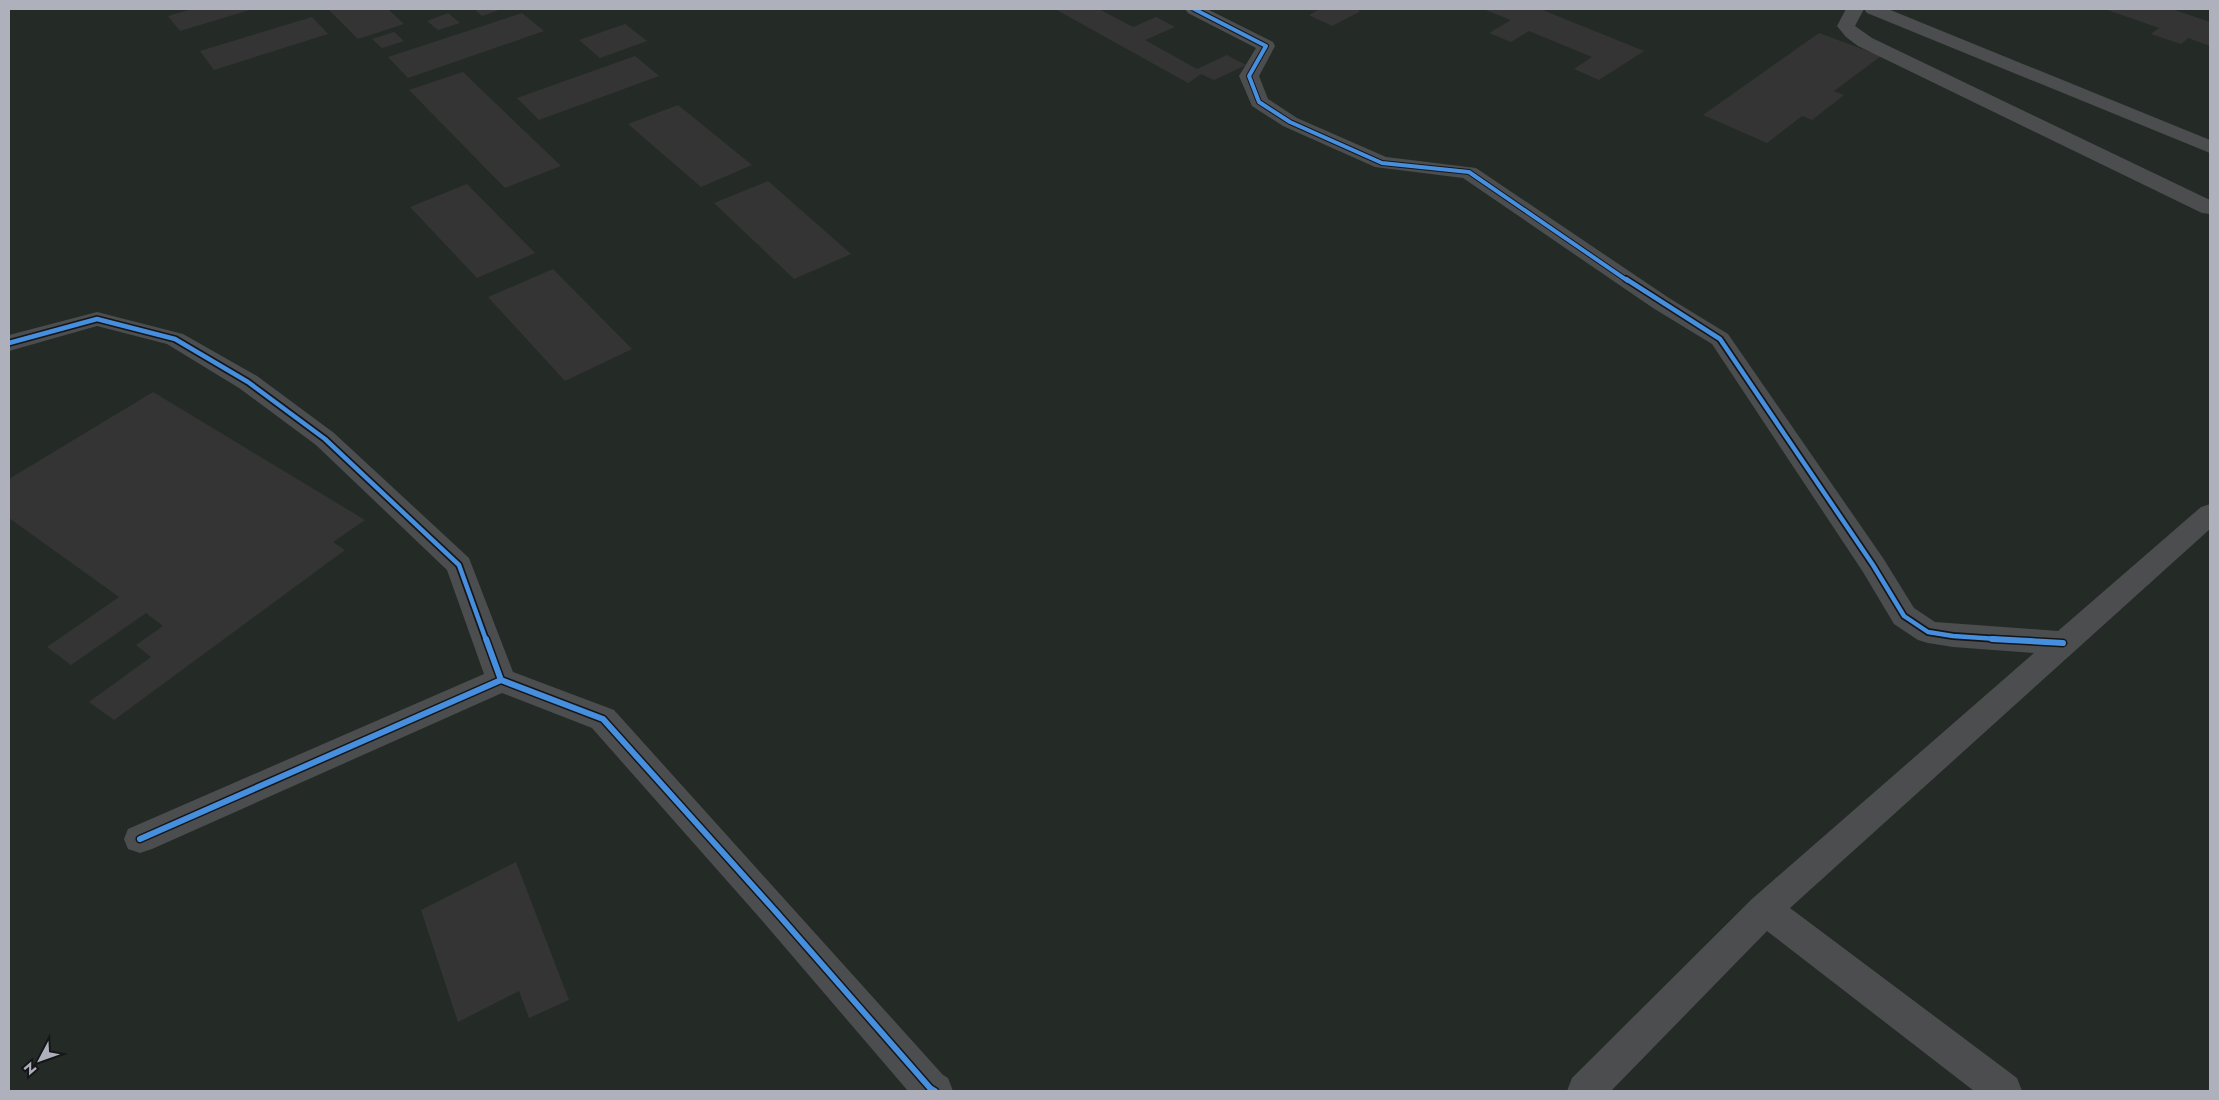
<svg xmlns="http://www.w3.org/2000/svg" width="2219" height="1100" viewBox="0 0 2219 1100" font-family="Jost,sans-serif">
  <rect width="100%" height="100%" fill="#1c1c1c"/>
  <!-- green -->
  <rect fill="#242b26" x="9" y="9" width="2201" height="1082"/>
  <!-- building -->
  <g fill="#343434">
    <polygon points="192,9 253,9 180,31 168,16"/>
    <polygon points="328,9 388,9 404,24 358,39"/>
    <polygon points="474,9 502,9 482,16"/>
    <polygon points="1055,9 1099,9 1133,27 1156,17 1175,27 1145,40 1197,69 1227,55 1246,65 1214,80 1201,74 1188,83"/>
    <polygon points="1320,9 1358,9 1359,12 1332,26 1309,15"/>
    <polygon points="1483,9 1540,9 1644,51 1599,80 1574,69 1592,57 1529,31 1511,42 1489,33 1511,20"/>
    <polygon points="2105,9 2172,9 2210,22 2210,46 2188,38 2181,44 2151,34 2159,28"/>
    <polygon points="448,13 460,23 438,30 427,21"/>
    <polygon points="522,13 544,31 408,78 388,57"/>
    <polygon points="312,17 328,34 214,70 200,51"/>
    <polygon points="625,24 647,41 600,58 579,40"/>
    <polygon points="394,32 404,41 382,48 372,39"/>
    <polygon points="1819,33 1881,56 1834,91 1844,95 1812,120 1802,116 1767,143 1703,115"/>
    <polygon points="635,56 659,76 539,120 517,98"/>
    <polygon points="463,72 561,166 505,188 409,90"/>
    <polygon points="678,105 752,165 701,187 628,124"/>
    <polygon points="768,181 851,254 794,279 714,203"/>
    <polygon points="467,184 535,253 477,278 410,207"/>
    <polygon points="553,269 632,349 565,381 488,297"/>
    <polygon points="153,392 365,520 333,542 345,550 114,720 89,702 151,657 136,645 163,626 146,613 71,665 47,647 119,597 9,518 9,479"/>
    <polygon points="516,862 569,1000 529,1018 519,991 458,1022 421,910"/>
  </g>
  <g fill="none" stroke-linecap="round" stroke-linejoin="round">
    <!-- lane -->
    <polygon fill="#4c4d4f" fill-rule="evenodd" points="1846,9 1864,9 1855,26 1872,38 2210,200 2210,214 2202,213 1858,46 1846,37 1837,26"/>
    <!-- street -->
    <g fill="#4c4d4f" fill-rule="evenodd">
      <polygon points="1185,9 1207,9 1273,42 1275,46 1259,76 1268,99 1297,118 1386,157 1476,168 1669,298 1728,334 1883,558 1914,608 1935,622 2058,631 2201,507 2210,504 2210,529 1790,908 2017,1078 2022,1091 1974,1091 1767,931 1611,1091 1567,1091 1572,1078 1753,898 2034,653 1953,647 1928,643 1918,640 1894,624 1863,572 1712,344 1653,308 1463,178 1375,167 1283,126 1252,106 1239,76 1256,48 1188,13"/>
      <polygon points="1864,9 1888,9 2210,140 2210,153 1867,13"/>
      <polygon points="97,312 183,334 257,376 334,433 469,558 513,672 614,710 943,1075 948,1078 953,1091 908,1091 765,924 592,728 502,693 152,849 140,853 128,849 124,839 128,829 484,674 447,570 316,445 239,388 167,344 97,326 9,351 9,335"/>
    </g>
    <!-- cycleway-far2 casing -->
    <g stroke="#161618" stroke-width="6">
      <polyline id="cycleway-far2" points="1194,9 1266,46 1249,76 1259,102 1290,122 1382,163 1469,172 1628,281"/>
    </g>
    <!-- cycleway-far1 casing -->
    <g stroke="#161618" stroke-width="8">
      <g id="cycleway-far1">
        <polyline points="1626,279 1720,339 1873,565 1904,616 1928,632 1953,636 2012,640"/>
        <polyline points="9,343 97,319 175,339 248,382 325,439 459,565 486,640"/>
      </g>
    </g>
    <!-- cycleway casing -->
    <g stroke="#161618" stroke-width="9">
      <g id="cycleway">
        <polyline points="486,639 501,680 603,719 777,913 930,1088 935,1091"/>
        <polyline points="1992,639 2063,643"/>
        <polyline points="140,839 501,680"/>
      </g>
    </g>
    <!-- cycleway-far2 -->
    <use href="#cycleway-far2" stroke="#468fdf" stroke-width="4"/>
    <!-- cycleway-far1 -->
    <use href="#cycleway-far1" stroke="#468fdf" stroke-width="4.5"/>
    <!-- cycleway -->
    <use href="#cycleway" stroke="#468fdf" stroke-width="6"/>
  </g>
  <!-- border -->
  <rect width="2219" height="1100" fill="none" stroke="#aeb1bb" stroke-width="20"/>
  <!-- north arrow -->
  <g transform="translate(40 1060) rotate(229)" stroke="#161618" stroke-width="4" paint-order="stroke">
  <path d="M0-4L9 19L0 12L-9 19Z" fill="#aeb1bb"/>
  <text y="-8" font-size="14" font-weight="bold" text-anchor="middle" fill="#aeb1bb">N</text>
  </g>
</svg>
